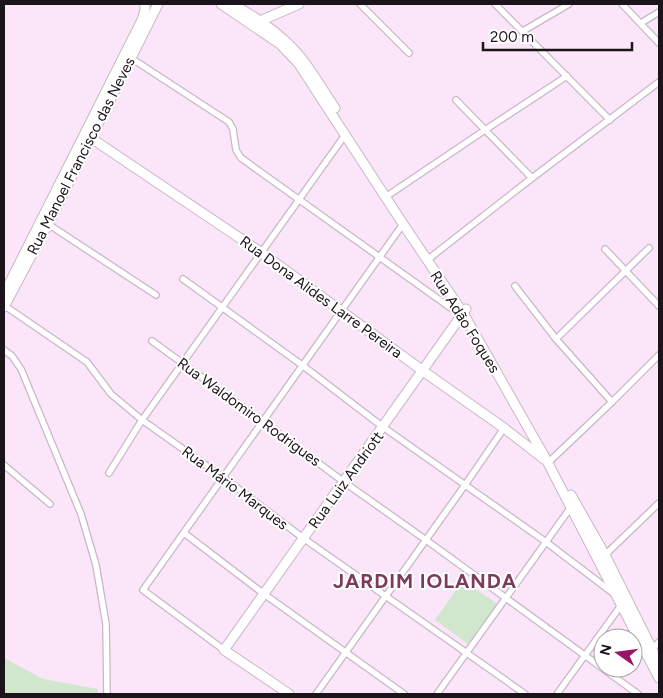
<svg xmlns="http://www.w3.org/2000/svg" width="663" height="698" viewBox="0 0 663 698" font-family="Figtree,sans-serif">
  <rect width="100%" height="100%" fill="#fbe5f9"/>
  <!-- green -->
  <g fill="#d0e7ce">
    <polygon points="463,580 497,604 468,644 435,620"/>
    <polygon points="4,658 43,679 98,689 98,694 4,694"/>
  </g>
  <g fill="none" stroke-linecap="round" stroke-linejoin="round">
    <!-- street casing -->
    <g stroke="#cab6c8" stroke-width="8">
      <g id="street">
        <polyline points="360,4 409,53"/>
        <polyline points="495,4 610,120"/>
        <polyline points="622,4 659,43"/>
        <polyline points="641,23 659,12"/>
        <polyline points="523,31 569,4"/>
        <polyline points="131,58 229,122 233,129 236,150 241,158 462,316"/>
        <polyline points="456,100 532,178"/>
        <polyline points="390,194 485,130 567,76"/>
        <polyline points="48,224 156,295"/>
        <polyline points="605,249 659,306"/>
        <polyline points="431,257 532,178 659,82"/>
        <polyline points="183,279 302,365 383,427 546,542 613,593"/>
        <polyline points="515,286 556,339 612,402"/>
        <polyline points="5,306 87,362 111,394 142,420 224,478 303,538 525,694"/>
        <polyline points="556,339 649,248"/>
        <polyline points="152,341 262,421 344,482 426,540 638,694"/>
        <polyline points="4,350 12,356 21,369 81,514 96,565 106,624 107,694"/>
        <polyline points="552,459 612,402 659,355"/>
        <polyline points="4,465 50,504"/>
        <polyline points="109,473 142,420 345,135"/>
        <polyline points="184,533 264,594 404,694"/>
        <polyline points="605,555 659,503"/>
        <polyline points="652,649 659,642"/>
        <polyline points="224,650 143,590 403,224"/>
        <polyline points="316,694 465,485 504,428"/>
        <polyline points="437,694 571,507"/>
        <polyline points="557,694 622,604"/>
      </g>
    </g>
    <!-- secondary casing -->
    <g stroke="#cab6c8" stroke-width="11">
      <g id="secondary">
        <polyline points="221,4 280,44 299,64 403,224 463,313 547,461 659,678"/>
        <path d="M233,4C251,15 269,26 284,40C306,59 319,85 335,108"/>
        <polyline points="260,21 299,4"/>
        <polyline points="91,138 262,253 423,371 504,428 544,459"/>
        <polyline points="4,294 142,20 145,10 145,4"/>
        <polyline points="4,307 48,224 158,4"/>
        <polyline points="571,495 605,555 659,663"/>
        <polyline points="289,694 224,650 466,309"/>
      </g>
    </g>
    <!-- street -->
    <use href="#street" stroke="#fff" stroke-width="5.5"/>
    <!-- secondary -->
    <use href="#secondary" stroke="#fff" stroke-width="9"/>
  </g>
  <g text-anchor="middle" stroke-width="4" stroke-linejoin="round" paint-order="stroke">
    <!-- street labels -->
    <g font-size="15" fill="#1b141a" stroke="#fff">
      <text transform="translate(81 156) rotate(-63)" y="5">Rua Manoel Francisco das Neves</text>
      <text transform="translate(321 297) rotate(36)" y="5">Rua Dona Alides Larre Pereira</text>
      <text transform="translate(465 322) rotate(58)" y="5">Rua Adão Foques</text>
      <text transform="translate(249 412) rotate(36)" y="5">Rua Waldomiro Rodrigues</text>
      <text transform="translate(346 480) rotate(-54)" y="5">Rua Luiz Andriott</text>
      <text transform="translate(235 488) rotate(37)" y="5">Rua Mário Marques</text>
    </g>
    <!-- district labels -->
    <g font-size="20" font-weight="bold" letter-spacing="1" fill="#7c3b5d" stroke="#fff">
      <text x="425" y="588">JARDIM IOLANDA</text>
    </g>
  </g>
  <!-- border -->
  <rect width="663" height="698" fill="none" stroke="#1b141a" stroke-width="10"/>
  <!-- north arrow -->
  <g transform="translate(618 653) rotate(284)"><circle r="24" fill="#ffffff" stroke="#a4a1a3"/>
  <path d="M0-4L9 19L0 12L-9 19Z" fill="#991367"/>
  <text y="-8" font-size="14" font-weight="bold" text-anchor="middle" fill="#1b141a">N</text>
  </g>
  <!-- scale -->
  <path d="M483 42v8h149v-8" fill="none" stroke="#1b141a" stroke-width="2.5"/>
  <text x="490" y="42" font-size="15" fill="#1b141a" stroke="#ffffff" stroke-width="4" paint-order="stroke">200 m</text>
</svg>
